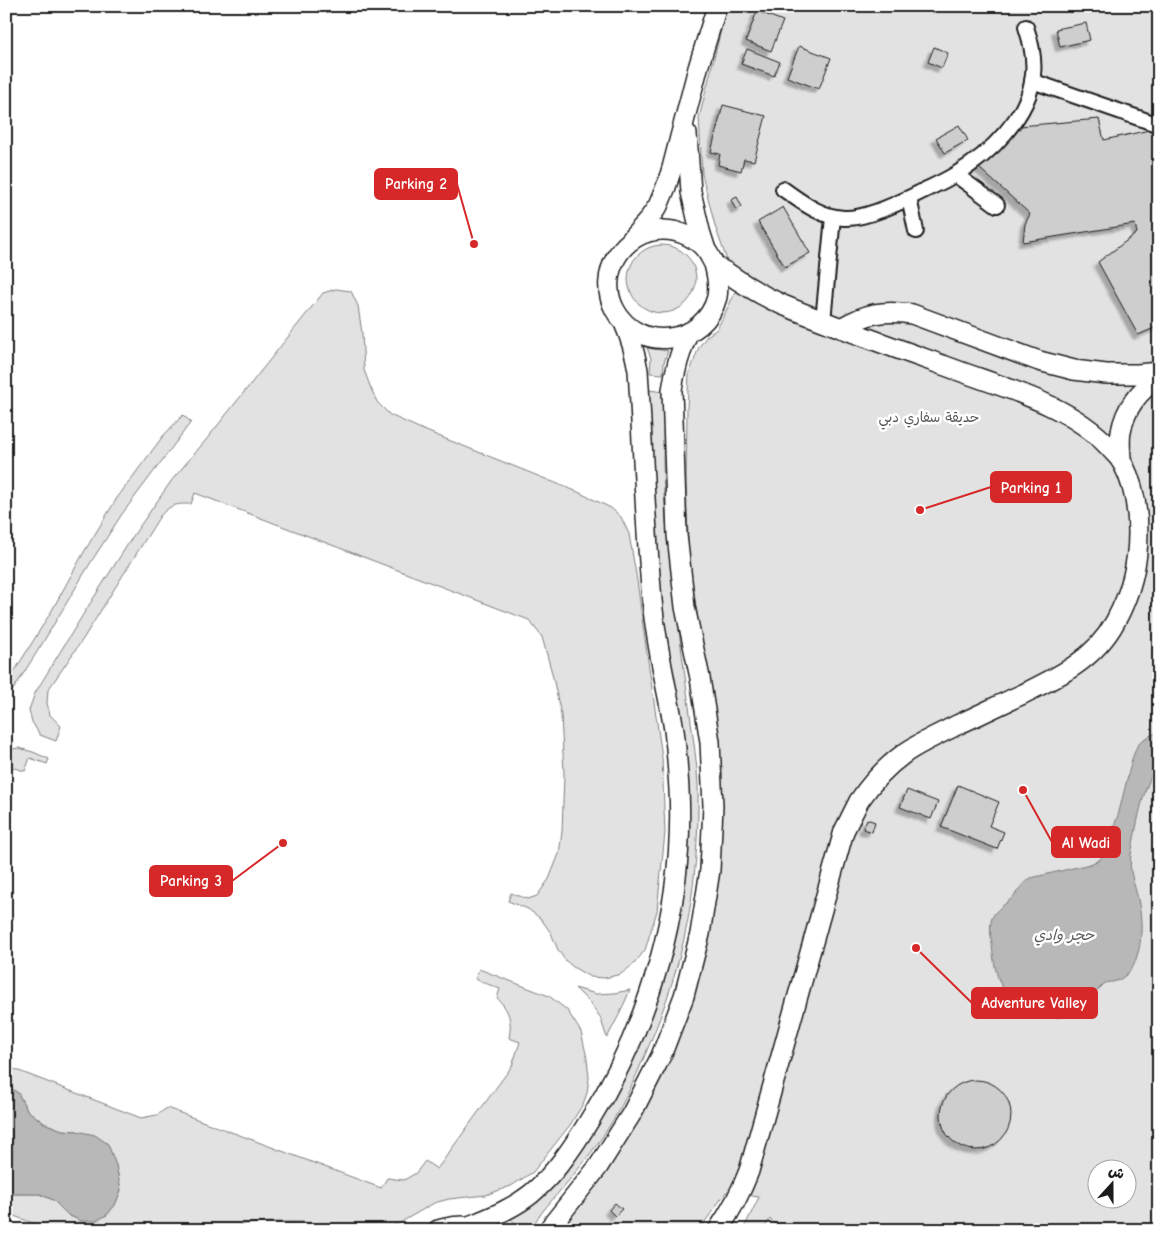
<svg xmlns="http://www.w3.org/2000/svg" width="1165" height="1236" viewBox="0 0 1165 1236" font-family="'Comic Neue','Playpen Sans Arabic',sans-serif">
  <defs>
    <filter id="shadow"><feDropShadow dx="-4.5" dy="4.5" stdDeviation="1" flood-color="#0004"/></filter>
  </defs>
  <rect width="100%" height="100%" fill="#fff"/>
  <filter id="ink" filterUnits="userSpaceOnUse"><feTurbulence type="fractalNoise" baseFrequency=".02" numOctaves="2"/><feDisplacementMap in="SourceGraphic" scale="10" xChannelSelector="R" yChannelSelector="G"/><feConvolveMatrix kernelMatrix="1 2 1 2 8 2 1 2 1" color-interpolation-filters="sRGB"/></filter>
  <g filter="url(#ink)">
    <!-- green -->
    <g fill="#e2e2e2" stroke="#7f7f7f" fill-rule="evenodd">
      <path d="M727,6H1159V1230H781L770,1219L763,1230H743L759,1197L726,1192L702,1226L698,1230H557L688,1002L715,725L689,563L686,484L687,407L689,374L699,347L707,336L717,329L737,289L715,226L702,174L699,118ZM1098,1168H1128V1198H1098Z"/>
      <circle cx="662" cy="279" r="34"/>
      <path d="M336,289L351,291L358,306L362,333L364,370L370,386L377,402L390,415L421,429L578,492L611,508L621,517L629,534L637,580L643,626L662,757L665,833L657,911L645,950L634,964L621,974L605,978L590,977L573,967L565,960L558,950L551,933L541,919L528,909L508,901L511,893L528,899L537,896L549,879L559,854L562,832L564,774L561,715L552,673L542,637L529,620L195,493L191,504C176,504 171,504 160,516L83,639L48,690L47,703L50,715L61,726L56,741L40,735L32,722L29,710L35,693L84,613L135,533L172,480L206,440L323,293Z"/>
      <polygon points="647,348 668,351 664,362 663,374 650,373 651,358"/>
      <path d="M649,390L664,392C664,425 662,460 664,494C666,528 670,562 675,595C679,635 685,675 690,714C693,738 697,761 698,785C699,834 695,891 684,939C672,992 651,1044 628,1093C612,1126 589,1157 565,1185C553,1199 540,1213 530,1230H522L509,1217L612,1090L679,890L650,501Z"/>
      <polygon points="183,415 191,422 122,514 91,562 42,644 6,701 6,685 51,612 84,552 117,498 163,436"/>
      <polygon points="19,748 33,752 49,759 47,764 30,758 25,771 10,767 6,768 6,750"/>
      <path d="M479,969L549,996L567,1010L581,1032L587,1058L589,1078L587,1093L583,1104L570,1125L533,1172L511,1186L486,1195L449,1199L434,1203L398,1224L376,1230H355L303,1222H273L245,1224L225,1230H51L6,1213V1194H39L53,1200L68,1215L81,1221L107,1215L115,1205L121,1190L116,1165L77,1131L62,1130L44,1123L27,1110L18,1093L6,1085V1066L141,1118L157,1115L167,1108L381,1188L387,1178L404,1180L416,1173L425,1161L437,1169L474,1118L512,1066L520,1042L509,1038C512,1021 510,1011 497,998L500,989L475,979Z"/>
      <polygon points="575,988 596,994 615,993 630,990 620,1013 607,1038 600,1017 590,1003"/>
    </g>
    <!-- water -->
    <g fill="#b8b8b8" stroke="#7a7a7a">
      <path d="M1159,731C1159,739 1161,753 1158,761C1157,764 1155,768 1153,771C1151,777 1148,783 1146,789C1139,810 1135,833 1131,855C1128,870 1135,885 1138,899C1142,918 1143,941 1136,959C1132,970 1125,979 1113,982C1109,982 1106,982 1103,985C1092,994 1089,1009 1074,1014C1064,1018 1055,1018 1045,1016C1004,1009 995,981 992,944C991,937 989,926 992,918C996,909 1006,904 1013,897C1020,889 1021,884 1031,878L1090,864L1099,860L1104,855L1119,812L1132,759L1137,746L1144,739Z"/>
      <polygon points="6,1085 18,1093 27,1110 44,1123 62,1130 77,1131 95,1135 108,1144 116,1165 121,1190 115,1205 107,1215 96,1221 81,1221 68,1215 53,1200 40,1194 6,1194"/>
    </g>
    <!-- building -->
    <g fill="#cecece" stroke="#1c1c1c" filter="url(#shadow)">
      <polygon points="757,11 783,21 771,51 746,41"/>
      <polygon points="1086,23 1090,40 1060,47 1056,29"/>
      <polygon points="799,46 831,58 819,89 787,77"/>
      <polygon points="934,47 948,53 942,68 928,62"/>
      <polygon points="747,49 780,62 774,76 741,64"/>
      <polygon points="723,105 766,116 754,161 744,159 741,171 718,165 720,154 711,152"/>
      <polygon points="1099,119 1104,140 1154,129 1159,135 1159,326 1138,335 1098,262 1137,233 1135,224 1023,242 1025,224 1030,214 978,167 999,151 1020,126"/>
      <polygon points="959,125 968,140 945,153 936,138"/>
      <polygon points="737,197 742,207 736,210 731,200"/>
      <polygon points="783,207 810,253 785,267 758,222"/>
      <polygon points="958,785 999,802 989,826 1004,832 997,849 941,827"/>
      <polygon points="907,790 938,802 931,819 900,807"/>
      <polygon points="867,819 875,822 872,832 863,829"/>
      <circle cx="976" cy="1115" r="35"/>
      <polygon points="615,1203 622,1209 615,1216 609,1210"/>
    </g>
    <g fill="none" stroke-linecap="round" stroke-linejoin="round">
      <!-- pedestrian casing -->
      <g stroke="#1c1c1c" stroke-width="18">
        <g id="pedestrian">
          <polyline points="1032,81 1159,125"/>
          <polyline points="956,175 997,205"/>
          <path d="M783,189C802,202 820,217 844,218C866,219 899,203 919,193C931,187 945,181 956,174C989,155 1030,115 1033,75C1035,58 1031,42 1026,27"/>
          <polyline points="909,198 916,231"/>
          <polyline points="823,321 833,217"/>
        </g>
      </g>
      <!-- minor casing -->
      <g stroke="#1c1c1c" stroke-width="22">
        <g id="minor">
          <polyline points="687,134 691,192 700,231 706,250"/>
          <polyline points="633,237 646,223 658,206 666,187 672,168 698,68 717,6"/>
          <path d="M714,264C717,275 719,286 717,297C705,345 638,354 615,310C596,275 622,230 663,230C680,230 699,239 708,253C710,256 713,263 715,265C718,268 722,270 726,272C744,285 763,296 783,305C838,328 895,348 951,368C1004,388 1069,404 1109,447C1113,452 1119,457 1122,462C1134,484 1138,509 1138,533C1138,563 1130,595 1115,622C1095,659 1060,676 1023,694C1001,704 979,715 957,725C940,734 921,742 905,753C887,766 871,783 859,801C854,811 849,821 844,831L749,1171C741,1192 731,1211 718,1230"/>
          <path d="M841,328C867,313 882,310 912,314L1039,361L1074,370L1106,374H1138L1159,372"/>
          <path d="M1121,461C1121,452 1119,441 1121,432C1125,409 1139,390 1159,378"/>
          <path d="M469,1226C491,1217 512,1209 531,1194C555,1174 573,1147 589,1121C650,1024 685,905 679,790C678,773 677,756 675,739C674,726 671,714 669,702C662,668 655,634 652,600C645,523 643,447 638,370C635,353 631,339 624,323"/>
          <path d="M438,1230C454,1225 465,1225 481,1229"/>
          <path d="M548,1230L598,1167L632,1113L661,1056L684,996L700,934L710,870L713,806L710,742L700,678L685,607L677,535L672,390C675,369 680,352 688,333"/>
        </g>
      </g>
      <!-- pedestrian -->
      <use href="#pedestrian" stroke="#fff" stroke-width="14"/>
      <!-- minor -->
      <use href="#minor" stroke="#fff" stroke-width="19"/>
    </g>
  </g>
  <g text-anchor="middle" stroke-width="5" stroke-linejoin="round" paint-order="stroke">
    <!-- park labels -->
    <g font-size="14" fill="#575757" stroke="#fff">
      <text x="929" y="422">حديقة سفاري دبي</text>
    </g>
    <!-- water labels -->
    <g font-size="15" font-style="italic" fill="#5a5a5a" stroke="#fff">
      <text x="1064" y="940">حجر وادي</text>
    </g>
  </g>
  <!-- callouts -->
  <path fill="none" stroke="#d62828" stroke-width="2" d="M474 244L457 184M920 510L991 487M1023 790L1052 842M283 843L232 881M916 948L972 1003"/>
  <g fill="#d62828" stroke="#fff" stroke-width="2">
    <circle cx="474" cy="244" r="5"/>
    <circle cx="920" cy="510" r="5"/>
    <circle cx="1023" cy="790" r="5"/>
    <circle cx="283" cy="843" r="5"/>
    <circle cx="916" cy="948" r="5"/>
  </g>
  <g fill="#d62828" stroke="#d62828" stroke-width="2">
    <rect x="375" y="169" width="82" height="30" rx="5"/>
    <rect x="991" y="472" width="80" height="30" rx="5"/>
    <rect x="1052" y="827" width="68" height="30" rx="5"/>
    <rect x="150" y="866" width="82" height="30" rx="5"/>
    <rect x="972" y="988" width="125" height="30" rx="5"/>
  </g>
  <g font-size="15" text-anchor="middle" font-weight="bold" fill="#fff">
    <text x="416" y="189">Parking 2</text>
    <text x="1031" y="493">Parking 1</text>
    <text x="1086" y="848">Al Wadi</text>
    <text x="191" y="886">Parking 3</text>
    <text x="1034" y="1008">Adventure Valley</text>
  </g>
  <!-- margin -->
  <rect width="1165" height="1236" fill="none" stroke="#fff" stroke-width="25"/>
  <rect x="12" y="12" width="1140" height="1211" fill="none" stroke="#1c1c1c" stroke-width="2" filter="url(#ink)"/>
  <!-- north arrow -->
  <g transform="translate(1112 1184) rotate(21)"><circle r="24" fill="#ffffff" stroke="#a4a4a4"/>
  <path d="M0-4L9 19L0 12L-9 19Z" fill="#1c1c1c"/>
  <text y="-8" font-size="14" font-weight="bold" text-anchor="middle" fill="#1c1c1c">ش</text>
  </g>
</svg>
